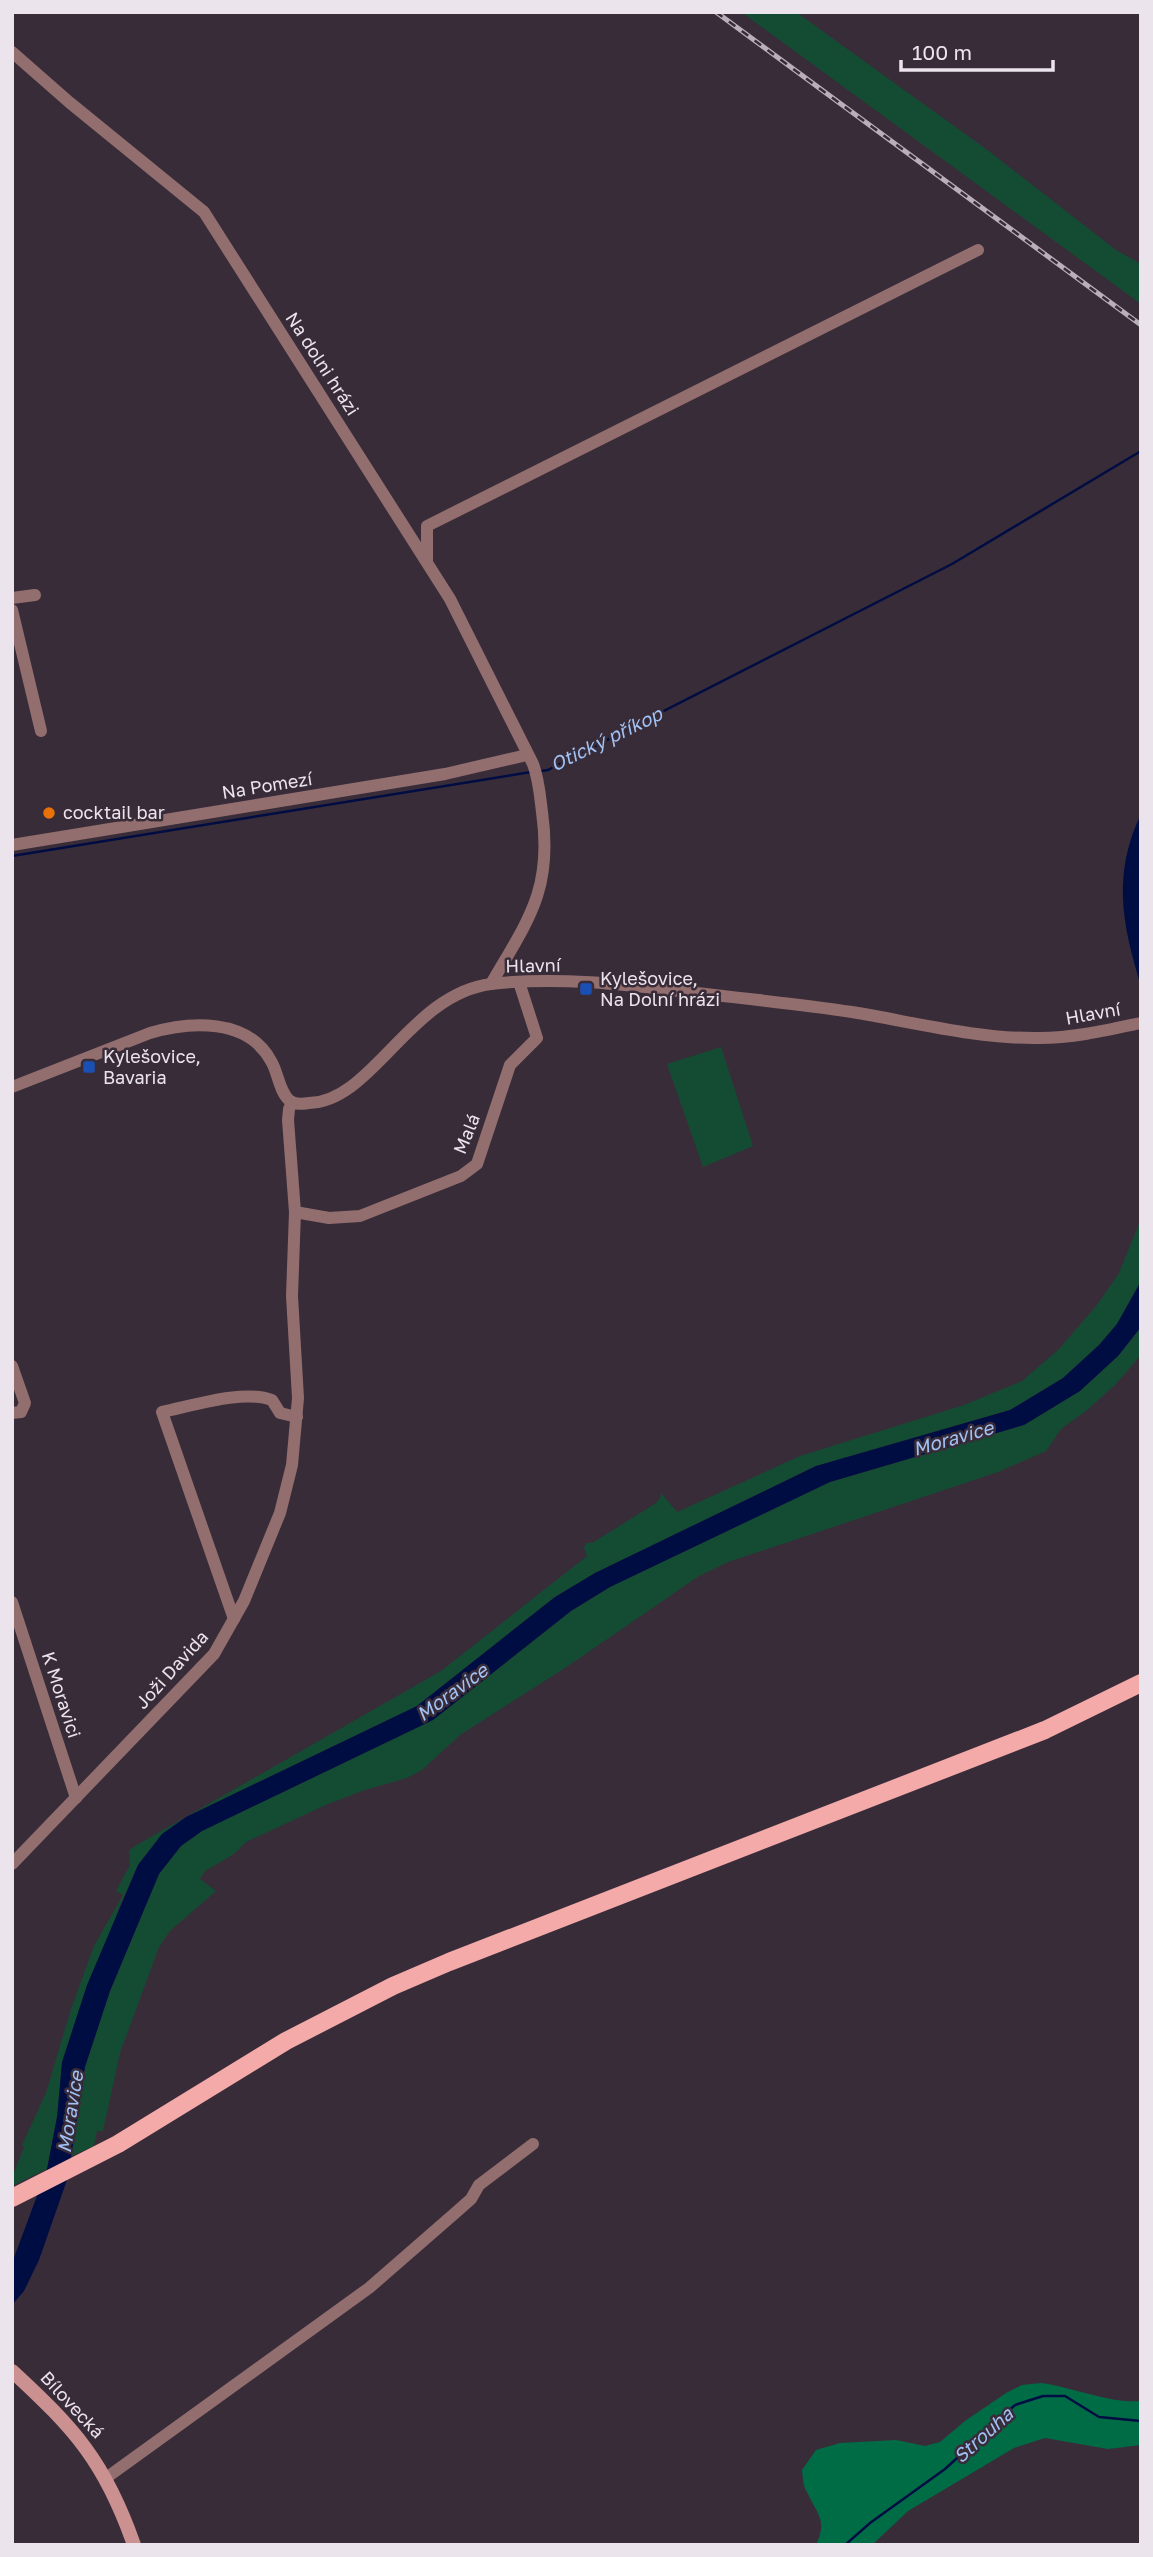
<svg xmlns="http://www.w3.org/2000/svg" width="1153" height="2557" viewBox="0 0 1153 2557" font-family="'Golos Text',sans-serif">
  <rect width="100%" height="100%" fill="#382c39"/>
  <!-- green -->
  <g fill="#144c33">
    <polygon points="741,12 796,12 986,149 1116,250 1141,264 1141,304"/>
    <polygon points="721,1047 753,1146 703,1167 667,1064"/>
    <polygon points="1141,1219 1141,1281 1117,1324 1099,1345 1063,1378 1010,1410 816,1466 595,1573 555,1597 417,1706 186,1817 162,1834 138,1865 119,1908 57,2117 47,2169 12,2186 12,2177 24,2147 22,2145 46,2093 71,2009 94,1946 123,1895 116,1891 130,1865 129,1850 135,1846 441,1671 587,1556 584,1548 586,1543 592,1543 653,1505 660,1499 661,1493 677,1512 800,1456 964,1405 1022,1381 1058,1350 1097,1305 1119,1273"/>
    <polygon points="1141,1327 1141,1355 1116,1384 1086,1411 1061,1429 1046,1451 998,1472 728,1562 699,1576 565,1668 460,1735 422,1770 407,1778 365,1790 328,1804 246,1842 234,1854 205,1871 200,1879 216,1891 170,1931 159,1947 120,2053 103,2131 97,2131 94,2146 71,2156 85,2067 110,1991 159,1874 181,1846 202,1831 433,1720 571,1611 610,1587 830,1482 1024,1425 1080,1391 1118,1356"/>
  </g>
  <!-- forest -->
  <path fill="#006c46" d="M1041,2383C1072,2387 1111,2404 1141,2401V2445L1108,2449L1045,2438L1014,2448L908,2511L872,2545H816C828,2520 817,2514 807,2492C803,2486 803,2478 802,2470L816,2450L840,2443L896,2440L925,2446L940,2442L965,2421L1006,2393L1022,2385Z"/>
  <!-- water -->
  <g fill="#000d43">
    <path d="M1141,814V986C1122,925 1112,874 1141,814Z"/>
    <polygon points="1141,1281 1141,1327 1118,1356 1080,1391 1024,1425 830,1482 610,1587 571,1611 433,1720 202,1831 181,1846 159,1874 110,1991 85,2067 68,2177 39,2260 24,2291 12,2305 12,2263 47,2169 57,2117 62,2062 87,1985 138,1865 162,1834 186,1817 417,1706 555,1597 595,1573 816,1466 1010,1410 1063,1378 1099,1345 1117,1324"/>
  </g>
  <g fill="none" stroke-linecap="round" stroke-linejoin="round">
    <!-- stream -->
    <g stroke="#000d43" stroke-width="2.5">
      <polyline points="541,771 548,770 952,564 1141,451"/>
      <polyline points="12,856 531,772"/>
      <polyline points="845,2545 870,2523 945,2469 1015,2405 1043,2396 1065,2396 1099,2417 1141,2421"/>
    </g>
    <!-- street -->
    <g stroke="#936e6e" stroke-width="12">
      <path d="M12,52L69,102L204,212L450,599L533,764C539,780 540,796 542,812C553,890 528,920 491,984"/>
      <polyline points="427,562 427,526 978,250"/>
      <polyline points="12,598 35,595"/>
      <polyline points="12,610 41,731"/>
      <polyline points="12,845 445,774 527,755"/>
      <path d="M12,1087L150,1033C190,1021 248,1018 271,1061C278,1072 279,1091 289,1100C294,1105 302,1104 309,1103C372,1102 410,994 491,984C558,976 629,985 696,993C748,999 800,1004 852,1012C913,1022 977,1039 1039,1038C1073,1038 1108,1030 1141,1023"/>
      <polyline points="295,1212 329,1218 360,1216 461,1176 477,1164 510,1065 537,1038 519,982"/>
      <polyline points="12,1366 25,1403 21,1412 12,1413"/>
      <polyline points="12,1602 76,1798"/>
      <path d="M234,1619L162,1412C192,1406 243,1389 272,1400L280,1413L297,1417"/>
      <polyline points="12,1864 214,1654 244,1601 280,1513 292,1465 298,1398 292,1296 295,1212 288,1120 289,1109 292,1102"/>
      <polyline points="106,2478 369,2288 454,2214 471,2199 479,2185 533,2144"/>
    </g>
    <!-- secondary -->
    <path stroke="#cb9090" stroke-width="14" d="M12,2371C75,2429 105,2462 134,2545"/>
    <!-- primary -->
    <polyline stroke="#f5aaaa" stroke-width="18" points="12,2198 118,2144 286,2041 393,1986 449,1962 1045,1730 1141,1683"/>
    <!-- rail casing -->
    <g stroke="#b8afb8" stroke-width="5">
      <polyline id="rail" points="716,12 1141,325"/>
    </g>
    <!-- rail -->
    <use href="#rail" stroke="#382c39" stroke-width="2.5" stroke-dasharray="8" stroke-linecap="butt"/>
  </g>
  <!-- markers -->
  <circle fill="#e8710a" stroke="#382c39" stroke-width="2.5" cx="49" cy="813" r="7"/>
  <g fill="#1a4fb4" stroke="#382c39" stroke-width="2.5">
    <rect x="579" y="982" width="14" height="14" rx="3.5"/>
    <rect x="82" y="1060" width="14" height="14" rx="3.5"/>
  </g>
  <g text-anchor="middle" stroke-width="5" stroke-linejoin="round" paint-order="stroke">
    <!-- street labels -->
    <g font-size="18" fill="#ece4ec" stroke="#382c39">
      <text transform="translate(322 364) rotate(57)" y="6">Na dolni hrázi</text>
      <text transform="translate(267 786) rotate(-9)" y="6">Na Pomezí</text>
      <text transform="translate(533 966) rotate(-1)" y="6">Hlavní</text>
      <text transform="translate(1093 1014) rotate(-10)" y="6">Hlavní</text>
      <text transform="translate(467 1134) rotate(-68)" y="6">Malá</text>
      <text transform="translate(172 1670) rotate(-48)" y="6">Joži Davida</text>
      <text transform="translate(61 1695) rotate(72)" y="6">K Moravici</text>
      <text transform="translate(72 2405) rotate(47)" y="6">Bílovecká</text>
    </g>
    <!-- poi labels -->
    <g font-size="18" fill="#ece4ec" stroke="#382c39" text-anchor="start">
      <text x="63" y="819">cocktail bar</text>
      <text x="600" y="985">Kylešovice,<tspan x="600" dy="21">Na Dolní hrázi</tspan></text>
      <text x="103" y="1063">Kylešovice,<tspan x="103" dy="21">Bavaria</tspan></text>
    </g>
    <!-- water labels -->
    <g font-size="19" font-style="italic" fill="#a2c1f5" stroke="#382c39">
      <text transform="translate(606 739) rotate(-26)" y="7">Otický příkop</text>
      <text transform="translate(953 1438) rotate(-16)" y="7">Moravice</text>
      <text transform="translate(452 1692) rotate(-36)" y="7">Moravice</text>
      <text transform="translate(70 2112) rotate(-81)" y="7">Moravice</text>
      <text transform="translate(983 2435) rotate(-42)" y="7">Strouha</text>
    </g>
  </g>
  <!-- border -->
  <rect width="1153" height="2557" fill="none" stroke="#ece4ec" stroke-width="28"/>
  <!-- scale -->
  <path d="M901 60v10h152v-10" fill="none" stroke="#ece4ec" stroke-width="3.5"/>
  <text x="912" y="60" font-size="21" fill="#ece4ec" stroke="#382c39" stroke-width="5" paint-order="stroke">100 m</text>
</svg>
